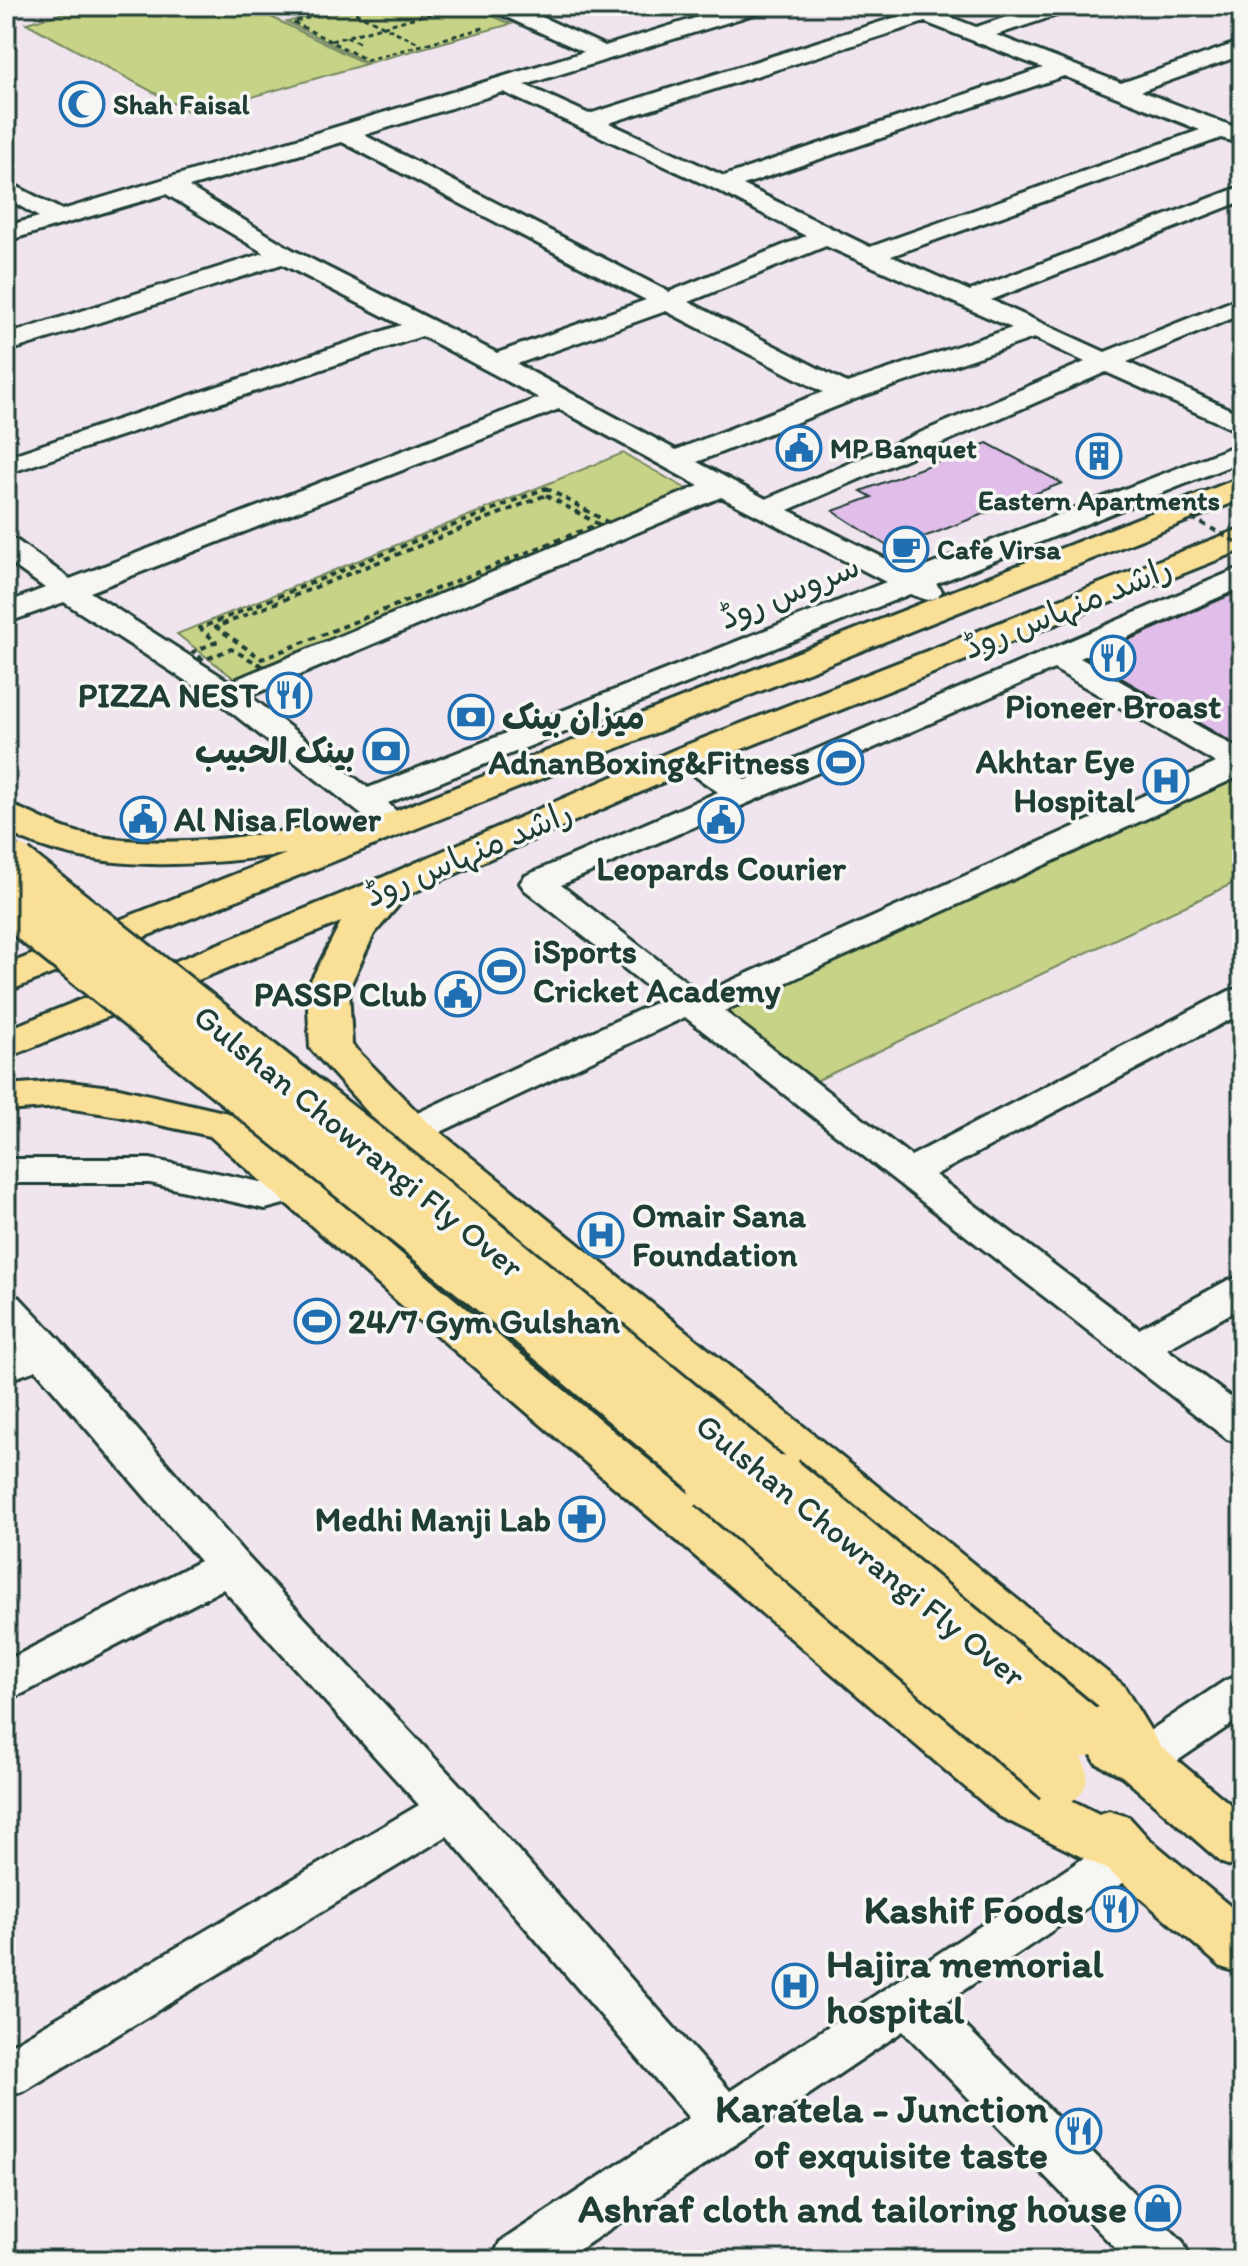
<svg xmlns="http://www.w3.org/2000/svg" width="1248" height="2266" viewBox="0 0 1248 2266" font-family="Itim,'Playpen Sans Arabic',sans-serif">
  <rect width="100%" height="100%" fill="#f0e5ef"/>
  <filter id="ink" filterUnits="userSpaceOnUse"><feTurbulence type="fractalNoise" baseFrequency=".0125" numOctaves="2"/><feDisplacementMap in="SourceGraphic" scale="16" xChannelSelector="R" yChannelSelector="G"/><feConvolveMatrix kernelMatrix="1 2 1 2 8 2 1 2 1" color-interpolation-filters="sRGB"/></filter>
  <g filter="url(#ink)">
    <!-- green -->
    <g fill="#c7d387" stroke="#73885e" stroke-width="2">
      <polygon points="90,6 249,6 366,64 193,114 26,23"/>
      <polygon points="346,6 470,6 511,24 368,63 287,22"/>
      <polygon points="623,453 692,492 240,683 177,634"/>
      <polygon points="1242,763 1242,879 801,1088 699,1009"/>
    </g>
    <!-- building -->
    <g fill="#e1bee9" stroke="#1f3d34" stroke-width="2">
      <polygon points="987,443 1062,483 935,533 890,548 833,511 872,497 861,491"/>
      <polygon points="1242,590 1242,748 1087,658"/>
    </g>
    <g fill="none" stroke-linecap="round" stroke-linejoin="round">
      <!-- minor casing -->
      <g stroke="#1f3d34" stroke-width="6">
        <g id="minor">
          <path d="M490,6H518L605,46L734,6H767L764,11L525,85L589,114L906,14L892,6H922L976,27L1040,6H1072L1069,11L996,35L1121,83L1242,41V55L1141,91L1240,129V139L1232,141L1221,138L891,256L970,291L1242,186V201L991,300L1105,352L1242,297V314L1127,362L1242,415V433L1106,372L788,510L912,572L1242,443V461L936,584L942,591L938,597L927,600L910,594L388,803L401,816L396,823L384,826L372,823L217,701L64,602L6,623V603L45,588L6,560V537L16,540L70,579L539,398L422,336L6,474V457L401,325L282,264L6,352V335L264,253L166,194L6,241V226L39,217L6,198V181L62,210L584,52L493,11ZM925,22L1043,68L724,176L609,123ZM1064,76L1200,130L870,247L743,185ZM503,92L715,189L806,236L669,292L364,135ZM342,142L646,300L497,353L293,250L189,187ZM826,246L1012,328L847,383L689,302ZM666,311L823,392L676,450L517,364ZM1034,338L1085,362L766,499L697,462L855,399ZM559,409L699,486L230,682L90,592ZM721,497L886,582L368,788L250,696Z"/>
          <path d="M1242,567V587L1080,658L1242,751V775L724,1011L911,1156L1229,991L1242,988V1013L935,1175L1139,1329L1228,1280L1242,1277V1307L1167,1349L1242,1406V1443L1227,1439L685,1017L396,1153L383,1156L370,1153L364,1144L370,1135L663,999L525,890L520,883L525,876L718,792L678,764L673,757L678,750C703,744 725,767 745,780ZM1054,669L1216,763L702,994L561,885Z"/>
          <polygon points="6,1159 150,1159 265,1183 321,1163 335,1166 340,1175 335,1184 310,1197 265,1209 150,1183 6,1183"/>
          <polygon points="6,1294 20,1298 59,1339 245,1554 469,1795 730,2091 1111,1840 1128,1834 1145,1840 1152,1854 1145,1868 943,2004 1183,2242 1191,2260 1127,2260 903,2031 564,2260 492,2260 500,2242 689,2118 447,1836 24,2091 6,2097 6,2048 419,1805 223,1589 22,1694 6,1700 6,1661 200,1561 36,1370 6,1381 6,1350 15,1346 6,1334"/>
          <polygon points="1242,1675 1242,1717 1158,1774 1141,1780 1124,1774 1117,1761 1124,1748 1226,1680"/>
        </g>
      </g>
      <!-- major casing -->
      <g stroke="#1f3d34" stroke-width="6">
        <g id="major">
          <path d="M1242,477V499L6,992V965L286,854C194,866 91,876 6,831V804C32,811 54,827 80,833C158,851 243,837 320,826L334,830L337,834Z"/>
          <polygon points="1242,528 1242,550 702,765 407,895 374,934 349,988 352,1045 425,1120 1123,1685 1160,1746 1242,1814 1242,1870 1222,1863 1122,1776 1096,1763 1088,1748 1096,1733 1085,1715 393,1140 310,1048 307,988 341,922 6,1058 6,1030 381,878 676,749"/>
          <polygon points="60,1081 119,1088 241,1116 440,1287 1039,1784 1099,1814 1109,1811 1129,1817 1148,1838 1242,1916 1242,1974 1221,1967 1108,1870 999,1816 406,1309 210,1136 119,1116 60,1107 6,1111 6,1085"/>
        </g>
      </g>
      <!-- path-far1 -->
      <g stroke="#1f3d34" stroke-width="3" stroke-dasharray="5 4" stroke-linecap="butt">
        <polyline points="353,6 293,22 367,60 487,27"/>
        <polyline points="347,9 421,44"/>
        <polyline points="346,37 362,44"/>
        <polyline points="331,41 456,6"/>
      </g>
      <!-- path -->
      <g stroke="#1f3d34" stroke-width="4" stroke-dasharray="6 5" stroke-linecap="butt">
        <polygon points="546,488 611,524 264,667 231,649 204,660 193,652 216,642 200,628"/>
        <polygon points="546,495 598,524 262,659 216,627"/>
      </g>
      <!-- minor -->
      <use href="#minor" fill="#f6f6f2" fill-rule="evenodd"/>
      <!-- major -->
      <use href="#major" fill="#fadf96" fill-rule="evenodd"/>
      <!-- major-bridge-far2 casing -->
      <g stroke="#1f3d34" stroke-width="40" stroke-linecap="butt">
        <polyline id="major-bridge-far2" points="6,860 18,869"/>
      </g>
      <!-- major-bridge-far1 casing -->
      <g stroke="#1f3d34" stroke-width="50" stroke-linecap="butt">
        <g id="major-bridge-far1">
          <polyline points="15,867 420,1187 782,1485"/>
          <polyline points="6,901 502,1302 718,1485"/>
        </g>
      </g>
      <!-- major-bridge casing -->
      <g stroke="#1f3d34" stroke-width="62" stroke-linecap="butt">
        <g id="major-bridge">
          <polyline points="715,1483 1059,1776"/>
          <polyline points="780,1483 1079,1730"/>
        </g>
      </g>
      <!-- path-bridge -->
      <polyline stroke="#1f3d34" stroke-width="4" stroke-dasharray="6 5" stroke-linecap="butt" points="1153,497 1242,545"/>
      <!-- major-bridge-far2 -->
      <use href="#major-bridge-far2" stroke="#fadf96" stroke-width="35"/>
      <!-- major-bridge-far1 -->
      <use href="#major-bridge-far1" stroke="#fadf96" stroke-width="44"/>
      <!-- major-bridge -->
      <use href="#major-bridge" stroke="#fadf96" stroke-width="56"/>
    </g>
  </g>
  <!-- icons -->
  <defs>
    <g id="mosque-ring" transform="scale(2.3)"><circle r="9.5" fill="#f6f6f2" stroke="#1f6fb2" stroke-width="1.5"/><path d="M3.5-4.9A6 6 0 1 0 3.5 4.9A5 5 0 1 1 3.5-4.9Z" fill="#1f6fb2"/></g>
    <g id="civic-ring" transform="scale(2.3)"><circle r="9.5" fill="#f6f6f2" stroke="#1f6fb2" stroke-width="1.5"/><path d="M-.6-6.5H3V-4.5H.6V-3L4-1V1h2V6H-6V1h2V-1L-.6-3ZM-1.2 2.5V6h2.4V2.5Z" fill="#1f6fb2"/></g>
    <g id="building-ring" transform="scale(2.3)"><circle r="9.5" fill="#f6f6f2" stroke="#1f6fb2" stroke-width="1.5"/><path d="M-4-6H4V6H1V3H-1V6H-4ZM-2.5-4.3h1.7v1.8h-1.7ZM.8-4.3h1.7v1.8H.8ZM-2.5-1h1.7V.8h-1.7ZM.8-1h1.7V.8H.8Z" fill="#1f6fb2"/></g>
    <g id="cafe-ring" transform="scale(2.3)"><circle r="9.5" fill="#f6f6f2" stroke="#1f6fb2" stroke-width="1.5"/><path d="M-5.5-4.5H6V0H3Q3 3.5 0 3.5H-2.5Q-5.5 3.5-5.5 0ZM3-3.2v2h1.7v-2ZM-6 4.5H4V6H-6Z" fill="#1f6fb2"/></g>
    <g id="restaurant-ring" transform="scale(2.3)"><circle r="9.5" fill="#f6f6f2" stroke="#1f6fb2" stroke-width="1.5"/><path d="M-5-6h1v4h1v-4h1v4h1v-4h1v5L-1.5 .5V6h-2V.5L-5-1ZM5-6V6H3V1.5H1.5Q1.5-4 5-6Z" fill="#1f6fb2"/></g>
    <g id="bank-ring" transform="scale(2.3)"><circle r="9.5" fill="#f6f6f2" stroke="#1f6fb2" stroke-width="1.5"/><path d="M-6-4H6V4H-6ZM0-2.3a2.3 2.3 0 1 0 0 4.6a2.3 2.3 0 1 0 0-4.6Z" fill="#1f6fb2"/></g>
    <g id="stadium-ring" transform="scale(2.3)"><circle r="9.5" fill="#f6f6f2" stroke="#1f6fb2" stroke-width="1.5"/><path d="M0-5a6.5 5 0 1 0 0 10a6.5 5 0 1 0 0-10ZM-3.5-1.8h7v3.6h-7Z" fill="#1f6fb2"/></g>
    <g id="hospital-ring" transform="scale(2.3)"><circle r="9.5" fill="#f6f6f2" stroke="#1f6fb2" stroke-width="1.5"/><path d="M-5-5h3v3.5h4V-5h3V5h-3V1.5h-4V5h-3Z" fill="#1f6fb2"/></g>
    <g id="pharmacy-ring" transform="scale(2.3)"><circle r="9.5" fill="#f6f6f2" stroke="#1f6fb2" stroke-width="1.5"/><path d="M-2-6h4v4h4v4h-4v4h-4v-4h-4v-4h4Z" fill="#1f6fb2"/></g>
    <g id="shop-ring" transform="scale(2.3)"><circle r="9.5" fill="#f6f6f2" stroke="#1f6fb2" stroke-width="1.5"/><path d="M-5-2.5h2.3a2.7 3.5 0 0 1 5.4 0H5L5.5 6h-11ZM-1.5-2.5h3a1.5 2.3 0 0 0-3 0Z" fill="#1f6fb2"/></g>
  </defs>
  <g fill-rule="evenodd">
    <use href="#mosque-ring" x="82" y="104"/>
    <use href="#civic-ring" x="799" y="448"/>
    <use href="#building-ring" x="1099" y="456"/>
    <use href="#cafe-ring" x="906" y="549"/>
    <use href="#restaurant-ring" x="1113" y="658"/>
    <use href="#restaurant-ring" x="289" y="695"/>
    <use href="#bank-ring" x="471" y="717"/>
    <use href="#bank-ring" x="386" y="751"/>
    <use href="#stadium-ring" x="841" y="762"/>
    <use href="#hospital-ring" x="1166" y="781"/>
    <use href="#civic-ring" x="143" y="819"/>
    <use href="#civic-ring" x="721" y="820"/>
    <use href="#stadium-ring" x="502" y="971"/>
    <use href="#civic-ring" x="458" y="994"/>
    <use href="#hospital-ring" x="601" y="1235"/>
    <use href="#stadium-ring" x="317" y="1321"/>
    <use href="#pharmacy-ring" x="582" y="1519"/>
    <use href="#restaurant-ring" x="1115" y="1909"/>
    <use href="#hospital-ring" x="795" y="1986"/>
    <use href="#restaurant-ring" x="1079" y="2131"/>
    <use href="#shop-ring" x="1158" y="2208"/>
  </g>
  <g text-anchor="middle" stroke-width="7" stroke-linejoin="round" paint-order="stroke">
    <!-- far-poi labels -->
    <g font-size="28" font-weight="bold" fill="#1f3d34" stroke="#f6f6f2" text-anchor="start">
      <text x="113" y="114">Shah Faisal</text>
      <text x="830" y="458">MP Banquet</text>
      <text x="1099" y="510" text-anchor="middle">Eastern Apartments</text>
      <text x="937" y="559">Cafe Virsa</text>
    </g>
    <!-- street labels -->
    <g font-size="34" fill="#1f3d34" stroke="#f6f6f2">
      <text transform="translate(789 591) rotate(-22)" y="12">سروس روڈ</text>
      <text transform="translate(1067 607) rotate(-22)" y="12">راشد منہاس روڈ</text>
      <text transform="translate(468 853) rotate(-23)" y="12">راشد منہاس روڈ</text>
      <text transform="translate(359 1141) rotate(39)" y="12">Gulshan Chowrangi Fly Over</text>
      <text transform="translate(861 1550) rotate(39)" y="12">Gulshan Chowrangi Fly Over</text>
    </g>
    <!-- poi labels -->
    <g font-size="34" font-weight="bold" fill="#1f3d34" stroke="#f6f6f2" text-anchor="end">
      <text x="258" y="707">PIZZA NEST</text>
      <text x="1113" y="718" text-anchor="middle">Pioneer Broast</text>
      <text x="502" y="729" text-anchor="start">میزان بینک</text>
      <text x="355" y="763">بينک الحبيب</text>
      <text x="1135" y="773">Akhtar Eye<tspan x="1135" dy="39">Hospital</tspan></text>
      <text x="810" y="774">AdnanBoxing&amp;Fitness</text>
      <text x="174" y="831" text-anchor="start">Al Nisa Flower</text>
      <text x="721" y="880" text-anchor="middle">Leopards Courier</text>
      <text x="533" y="963" text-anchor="start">iSports<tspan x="533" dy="39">Cricket Academy</tspan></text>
      <text x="427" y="1006">PASSP Club</text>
      <text x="632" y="1227" text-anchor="start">Omair Sana<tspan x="632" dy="39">Foundation</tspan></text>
      <text x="348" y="1333" text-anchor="start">24/7 Gym Gulshan</text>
      <text x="551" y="1531">Medhi Manji Lab</text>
    </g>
    <!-- near-poi labels -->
    <g font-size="40" font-weight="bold" fill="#1f3d34" stroke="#f6f6f2" text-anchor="end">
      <text x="1084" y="1923">Kashif Foods</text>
      <text x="826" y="1977" text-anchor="start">Hajira memorial<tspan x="826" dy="46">hospital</tspan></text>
      <text x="1048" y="2122">Karatela - Junction<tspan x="1048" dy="46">of exquisite taste</tspan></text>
      <text x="1127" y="2222">Ashraf cloth and tailoring house</text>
    </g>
  </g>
  <!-- margin -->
  <rect width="1248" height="2266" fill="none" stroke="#f6f6f2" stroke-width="32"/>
  <rect x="16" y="16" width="1216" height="2234" fill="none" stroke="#1f3d34" stroke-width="3" filter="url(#ink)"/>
</svg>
